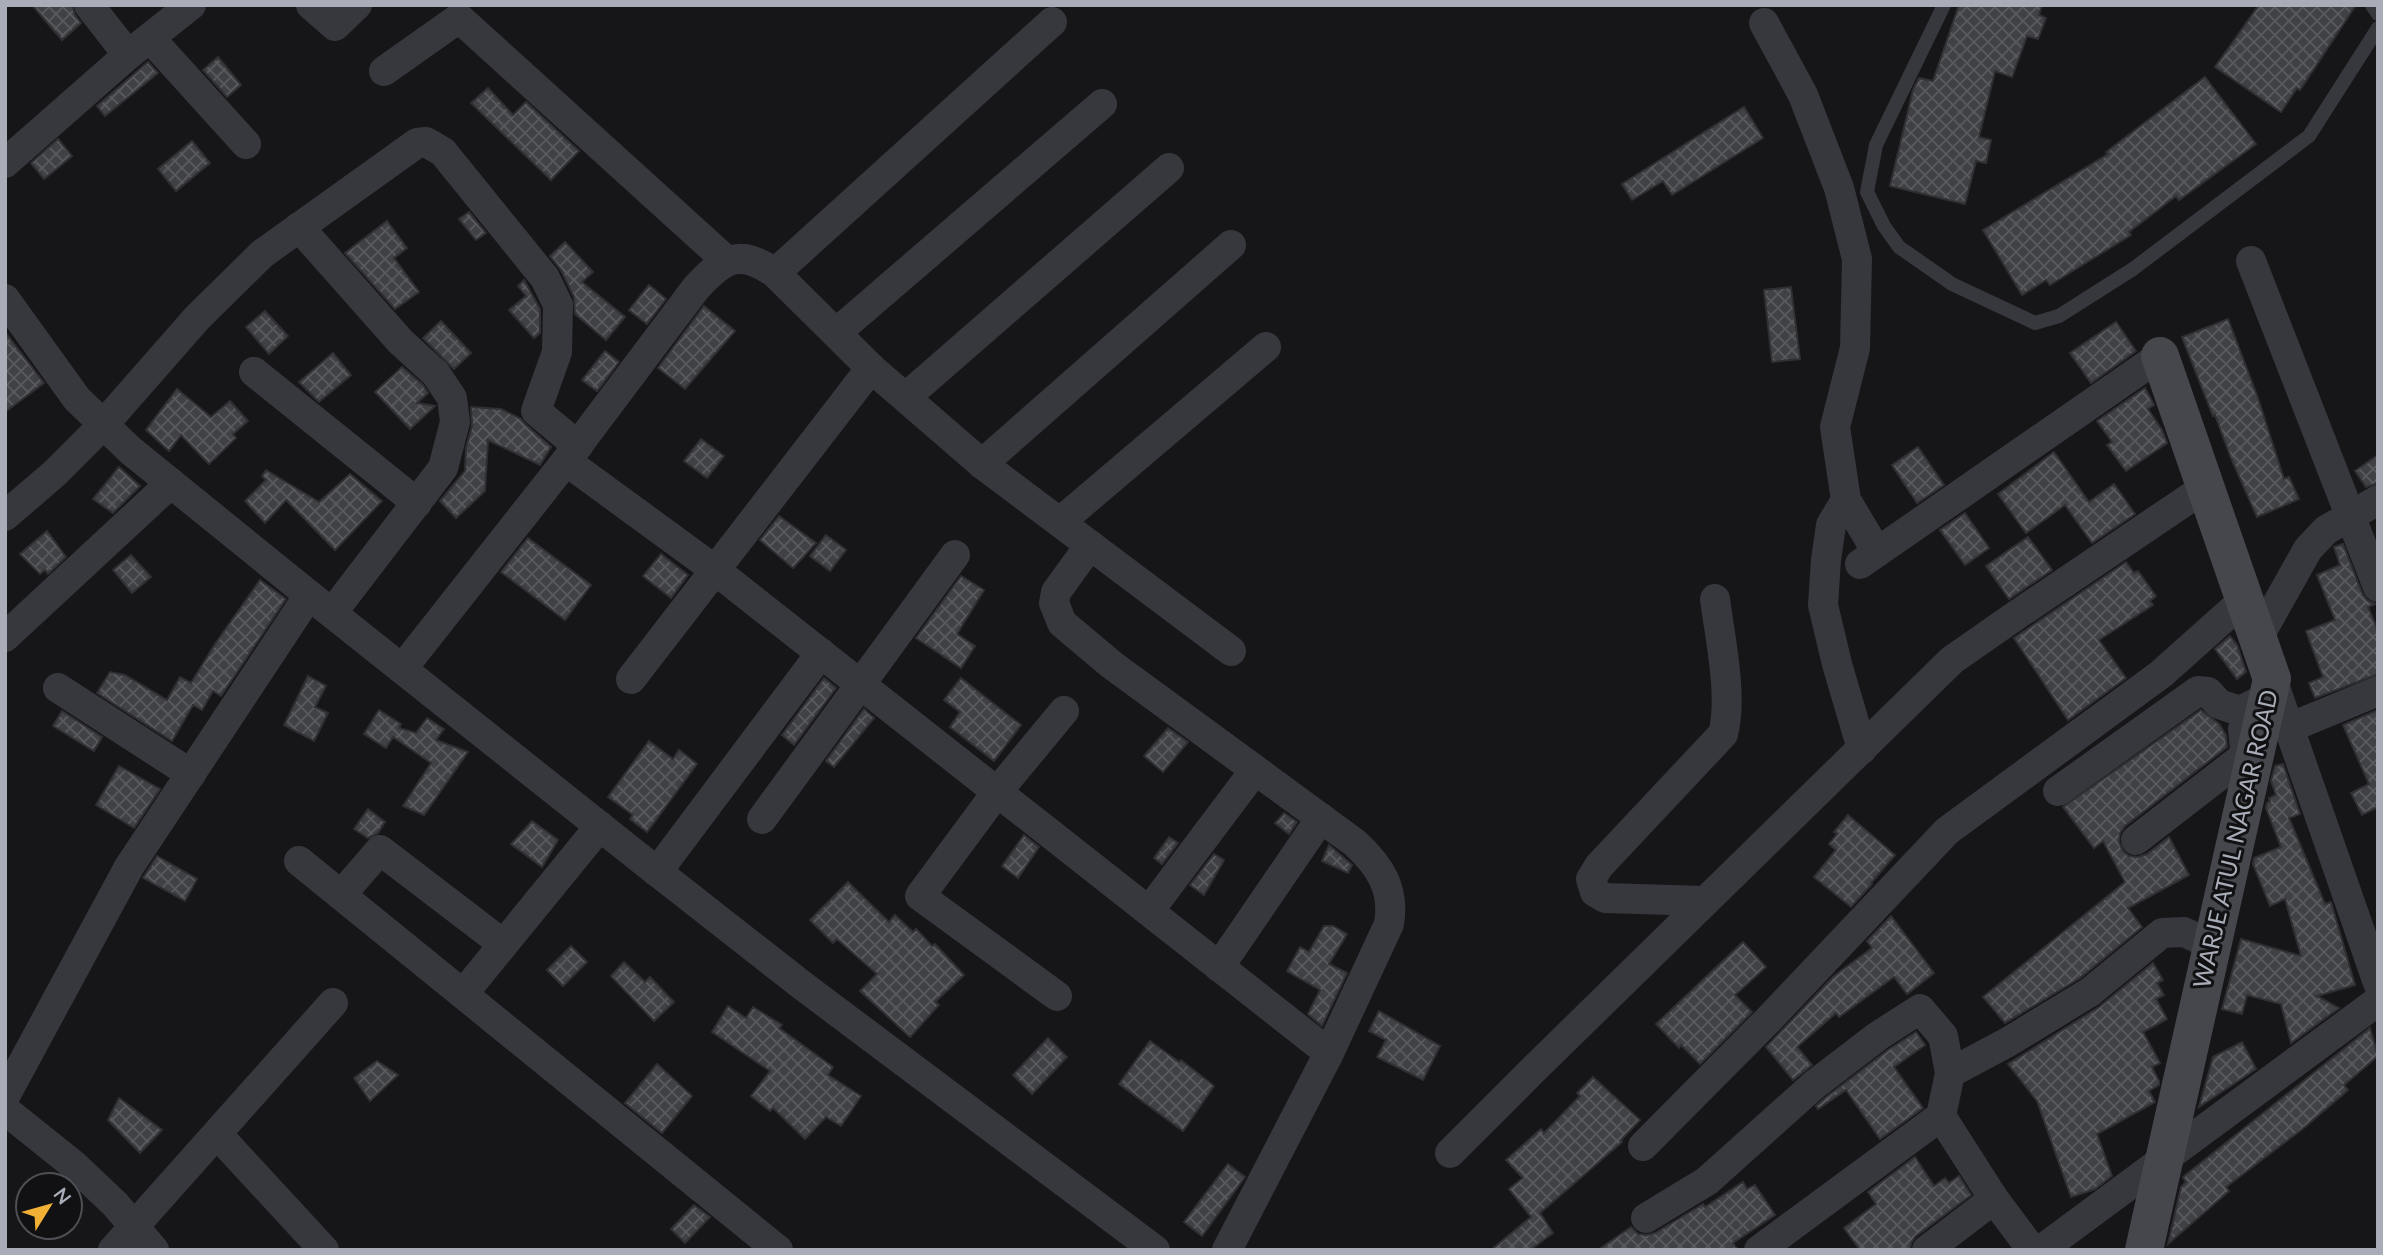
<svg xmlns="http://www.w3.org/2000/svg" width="2383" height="1255" viewBox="0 0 2383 1255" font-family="Lato,sans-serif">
  <defs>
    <pattern id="building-cross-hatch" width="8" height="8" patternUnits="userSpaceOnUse" patternTransform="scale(1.75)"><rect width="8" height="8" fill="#404145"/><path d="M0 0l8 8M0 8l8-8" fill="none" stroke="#595a5e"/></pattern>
  </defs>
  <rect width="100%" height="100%" fill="#161618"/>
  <!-- building -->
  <g fill="url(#building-cross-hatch)" stroke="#303034" stroke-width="2">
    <polygon points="32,5 72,5 75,15 81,23 62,40"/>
    <polygon points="1959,5 2042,5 2039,15 2046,18 2038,39 2027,36 2012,77 1995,71 1979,137 1991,140 1986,163 1976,161 1965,204 1890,186 1913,90 1919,78 1933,81"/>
    <polygon points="2259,5 2356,5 2300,90 2297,88 2281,112 2215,67"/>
    <polygon points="218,57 241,85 227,97 203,70"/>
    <polygon points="148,62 158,73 105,116 97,106"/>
    <polygon points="2205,77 2256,144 2179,200 2176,196 2129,232 2131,235 2050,285 2046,280 2022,295 1983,230 2108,154 2106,152"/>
    <polygon points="488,88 513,115 526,102 579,151 551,180 471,103"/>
    <polygon points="1744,107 1763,138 1672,195 1663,181 1632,200 1622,184"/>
    <polygon points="58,139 72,156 44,179 31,163"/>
    <polygon points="192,141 210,163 176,191 158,169"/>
    <polygon points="469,212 486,233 476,240 459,219"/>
    <polygon points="387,221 407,248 394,258 419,292 395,309 345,253"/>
    <polygon points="565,242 593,272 582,282 625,317 606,340 575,314 574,297 561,270 550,256"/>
    <polygon points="524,280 540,309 540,333 534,338 509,310 526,296 518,286"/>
    <polygon points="649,285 666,299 647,324 629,310"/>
    <polygon points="1791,287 1800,359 1772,362 1764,290"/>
    <polygon points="704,306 735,331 685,389 658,368"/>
    <polygon points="265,311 288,336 269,354 246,327"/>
    <polygon points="2228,319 2258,398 2284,479 2289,477 2299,499 2257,517 2231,458 2215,415 2213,416 2182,337"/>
    <polygon points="441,321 471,353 454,369 423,338"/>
    <polygon points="2116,322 2136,351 2091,383 2070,353"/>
    <polygon points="5,332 44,383 5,412"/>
    <polygon points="605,351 619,362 597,391 582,380"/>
    <polygon points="333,353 351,375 319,402 299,382"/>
    <polygon points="402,367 423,385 428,393 417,403 435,406 410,429 375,392"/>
    <polygon points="2145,388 2154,405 2148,409 2162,430 2167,443 2126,471 2107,445 2112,442 2097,421"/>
    <polygon points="177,389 211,417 230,401 248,421 233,434 236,438 209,464 181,435 169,451 146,430"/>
    <polygon points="471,407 501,409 521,419 525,424 551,447 540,465 488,440 485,491 456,518 440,501 465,471 466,448 472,426"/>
    <polygon points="701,439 724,456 707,478 684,461"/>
    <polygon points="1918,447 1944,485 1917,503 1892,465"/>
    <polygon points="2054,452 2089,502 2114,484 2135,514 2092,543 2065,505 2026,533 1998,494"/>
    <polygon points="2378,455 2378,483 2366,487 2355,471"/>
    <polygon points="119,467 140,486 113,513 93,499"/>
    <polygon points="266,470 319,502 350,474 382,501 335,550 286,500 265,523 245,501 266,480 262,476"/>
    <polygon points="1965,513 1989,548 1965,565 1940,530"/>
    <polygon points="779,516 816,543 793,568 760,540"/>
    <polygon points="47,531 66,557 48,574 45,570 40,574 20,554"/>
    <polygon points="826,535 846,550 830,571 810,556"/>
    <polygon points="2028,537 2052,570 2009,599 1986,566"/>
    <polygon points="528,538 591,585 565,620 501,572"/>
    <polygon points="2343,544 2362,593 2367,600 2375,604 2368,607 2378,631 2378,674 2315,698 2309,683 2323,677 2306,631 2335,620 2317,575 2340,565 2334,547"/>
    <polygon points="661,554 688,575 671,598 643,576"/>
    <polygon points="131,555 151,577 132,593 113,570"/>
    <polygon points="2126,562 2134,573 2138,571 2156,596 2150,601 2153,605 2099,640 2126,678 2068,720 2014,638"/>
    <polygon points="961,576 984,590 957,634 975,646 961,668 916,638"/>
    <polygon points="260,580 286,599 221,696 213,691 202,710 193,705 172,741 97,693 110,672 125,675 167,700 180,677 191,683 215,644"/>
    <polygon points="2230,636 2237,645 2246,672 2237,679 2215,649"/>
    <polygon points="308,676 326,686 315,707 328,713 314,741 284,725"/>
    <polygon points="824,678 836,688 794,745 782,735"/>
    <polygon points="961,678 1021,725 994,761 950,727 960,712 944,700"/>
    <polygon points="864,709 874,718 834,767 826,761"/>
    <polygon points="379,710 401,724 399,728 416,733 427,718 444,729 436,740 468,752 424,815 403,806 431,763 393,737 386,748 364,734"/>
    <polygon points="2201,710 2219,724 2226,735 2227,747 2125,826 2120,833 2119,842 2123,851 2129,856 2138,857 2147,854 2169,837 2189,875 2128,908 2142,927 2080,978 2005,1023 1983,997 2125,882 2103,841 2094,848 2063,807"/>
    <polygon points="2378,710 2378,807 2362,815 2351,793 2369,784 2343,725"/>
    <polygon points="62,711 102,737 94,751 53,726"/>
    <polygon points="1168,728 1188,742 1163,772 1144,756"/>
    <polygon points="649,741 673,759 679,750 697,764 647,832 630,819 633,815 608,797"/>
    <polygon points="2283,764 2300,814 2289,818 2325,904 2331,902 2355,985 2317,996 2339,1008 2291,1043 2281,1004 2247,995 2242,1014 2222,1009 2241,939 2301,956 2285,899 2270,906 2253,864 2254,858 2281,847 2266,808 2267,803 2270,801 2269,798 2276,795 2271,781 2275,766"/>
    <polygon points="119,766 160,789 134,828 96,805"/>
    <polygon points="368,809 385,822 378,833 368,838 354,829"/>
    <polygon points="1284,813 1297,822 1289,834 1275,823"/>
    <polygon points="1848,815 1895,855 1871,883 1872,884 1851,907 1814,877 1836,850 1829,844 1837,834 1834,832"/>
    <polygon points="532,821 558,840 542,867 511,844"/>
    <polygon points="1024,835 1039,847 1018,878 1002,866"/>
    <polygon points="1169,837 1178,843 1162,864 1154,858"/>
    <polygon points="1329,845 1352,865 1348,873 1322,861"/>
    <polygon points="1214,854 1224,860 1204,895 1190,885"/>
    <polygon points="157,856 197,879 185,901 143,878"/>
    <polygon points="848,882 889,922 895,915 913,932 916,929 932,946 935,944 964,975 935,1002 939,1005 910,1037 860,991 877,974 837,939 833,943 810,920"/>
    <polygon points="1891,916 1934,973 1907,994 1894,977 1839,1017 1836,1013 1797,1047 1812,1065 1793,1080 1766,1047 1834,976 1872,948 1867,941"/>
    <polygon points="1324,926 1333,926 1347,934 1329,964 1347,973 1322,1026 1308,1014 1320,990 1287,971 1300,947 1309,952"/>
    <polygon points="1743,942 1766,967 1735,995 1752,1012 1700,1064 1681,1045 1679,1048 1656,1024"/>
    <polygon points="571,946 587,962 563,986 547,970"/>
    <polygon points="624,962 645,982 650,977 674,1002 654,1021 611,976"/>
    <polygon points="2153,963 2163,980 2157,983 2164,995 2156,999 2167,1019 2143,1032 2160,1063 2152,1067 2159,1081 2159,1085 2149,1091 2155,1102 2097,1134 2112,1176 2095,1189 2071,1197 2037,1101 2008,1064 2099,1007"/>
    <polygon points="728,1006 746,1018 753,1007 782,1025 779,1028 833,1067 828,1075 861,1096 841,1126 826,1117 805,1139 773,1108 770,1111 751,1096 770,1071 712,1032"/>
    <polygon points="1379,1011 1440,1046 1423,1080 1377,1057 1386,1040 1369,1031"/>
    <polygon points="2370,1028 2378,1056 2344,1085 2348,1090 2305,1127 2226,1187 2229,1191 2168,1244 2181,1187 2186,1182 2183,1177"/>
    <polygon points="1916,1032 1925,1045 1894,1067 1923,1108 1880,1139 1846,1090 1818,1109 1816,1106 1825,1098 1888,1050"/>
    <polygon points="1048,1038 1067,1057 1032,1094 1013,1075"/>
    <polygon points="1150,1041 1179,1062 1181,1060 1214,1086 1183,1131 1119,1084"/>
    <polygon points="2242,1042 2256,1069 2199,1107 2213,1057"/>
    <polygon points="377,1061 398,1075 370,1101 354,1078"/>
    <polygon points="657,1064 692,1096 662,1133 625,1103"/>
    <polygon points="1593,1077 1640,1120 1621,1140 1622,1142 1540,1213 1553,1233 1530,1250 1491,1250 1531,1217 1509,1189 1523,1178 1506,1160 1541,1129 1544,1133 1580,1096 1577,1093"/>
    <polygon points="119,1098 162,1130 140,1153 108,1120"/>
    <polygon points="1915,1157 1934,1186 1945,1178 1949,1183 1959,1176 1971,1195 1916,1236 1911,1243 1910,1250 1860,1250 1844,1228 1876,1204 1868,1192"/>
    <polygon points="1228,1164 1245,1177 1202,1236 1184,1222"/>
    <polygon points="1743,1182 1747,1189 1755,1185 1775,1215 1733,1243 1738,1250 1598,1250 1631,1227 1638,1234 1647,1235 1655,1233 1703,1204 1705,1207"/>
    <polygon points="694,1205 710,1217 685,1243 671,1229"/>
  </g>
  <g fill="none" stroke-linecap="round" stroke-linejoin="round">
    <!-- lane -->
    <g stroke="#37383d" stroke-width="14">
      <polyline points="1944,5 1876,145 1867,192 1884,226 1899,247 1952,284 2035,323 2059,316 2133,269 2309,136 2378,28"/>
      <polyline points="2372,5 2378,14"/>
    </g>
    <!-- street -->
    <g stroke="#37383d" stroke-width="30">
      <polyline points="89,5 128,55"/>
      <polyline points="311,5 335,26 357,5"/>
      <polyline points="1764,23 1803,95 1839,188 1857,259 1855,348 1835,427 1846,500 1877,552"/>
      <polyline points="150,38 246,144"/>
      <polyline points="384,71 459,18 727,261"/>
      <polyline points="5,163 128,55 191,5"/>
      <polyline points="299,227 400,341 436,374 452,398 455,422 443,468 332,613"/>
      <polyline points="2251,261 2378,587"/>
      <polyline points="775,273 1052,22"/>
      <polyline points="5,299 77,399 130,450 309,595 646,863 803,986 1155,1250"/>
      <polyline points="836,333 1102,104"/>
      <polyline points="254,372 417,503"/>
      <polyline points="906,397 1169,168"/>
      <polyline points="566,461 715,570 1329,1053"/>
      <polyline points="982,464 1231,245"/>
      <polyline points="1846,500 1831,525 1826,560 1823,605 1837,664 1862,749"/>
      <polyline points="5,516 55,473 104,424 197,318 262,254 417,143 426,142 443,152 545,278 558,305 557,352 536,411 578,446"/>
      <polyline points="1060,522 1266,347"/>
      <path d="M1090,545L1056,592L1054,603L1062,623L1112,665L1355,843C1380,866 1395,889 1389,924L1329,1053L1227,1250"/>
      <polyline points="1860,564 2160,356"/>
      <polyline points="5,637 171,483"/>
      <polyline points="2258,638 2308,549 2326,530 2378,500"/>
      <path d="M402,669L566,461L696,288C724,258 739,248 775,273L871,368L982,464L1231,651"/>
      <polyline points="631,679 871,368"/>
      <polyline points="2272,679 2378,983"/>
      <polyline points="58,688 191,774"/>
      <polyline points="2289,728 2378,691"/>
      <polyline points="2058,791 2198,691 2208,692 2219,704 2240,711 2268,697"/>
      <polyline points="762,819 955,555"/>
      <polyline points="2136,840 2242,758 2245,749 2243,729"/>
      <polyline points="299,861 778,1250"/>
      <polyline points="657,872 821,653"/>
      <polyline points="341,895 380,850 503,944"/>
      <path d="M1705,901L1605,898L1595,892L1591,879L1599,866L1723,734C1733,697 1720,638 1715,599"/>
      <polyline points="1149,911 1255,770"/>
      <polyline points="1219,967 1321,818"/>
      <polyline points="463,994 600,826"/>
      <polyline points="1057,996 920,896 997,792 1064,711"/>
      <polyline points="1950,1073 2008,1042 2090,992 2162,933 2184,932 2212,945"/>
      <polyline points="5,1096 129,867 309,595"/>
      <polyline points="5,1110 75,1166 115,1204 154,1250"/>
      <polyline points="1941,1116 1994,1199 2032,1250"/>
      <polyline points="217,1134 324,1250"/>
      <polyline points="1643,1146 1770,1018 1947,831 2161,674 2245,599"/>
      <polyline points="1450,1153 1535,1068 1952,660 2018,614 2206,487"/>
      <polyline points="1646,1218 1707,1181 1814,1085 1878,1036 1920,1009 1943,1036 1950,1073 1941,1116 1759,1250"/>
      <polyline points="113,1250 333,1003"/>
      <polyline points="1927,1250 1994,1199"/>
      <polyline points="2041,1250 2378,1001"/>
    </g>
    <!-- secondary -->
    <polyline stroke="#45474d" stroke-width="38" points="2144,1250 2272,679 2160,356"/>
  </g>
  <g text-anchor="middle" stroke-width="6" stroke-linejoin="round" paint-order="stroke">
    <!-- street labels -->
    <g font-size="24" fill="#a8adb8" stroke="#111113">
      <text transform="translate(2236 839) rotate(-77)" y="8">WARJE ATUL NAGAR ROAD</text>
    </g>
  </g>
  <!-- border -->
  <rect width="2383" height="1255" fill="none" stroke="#a8adb8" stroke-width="14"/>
  <!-- north arrow -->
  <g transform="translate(49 1206) rotate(53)"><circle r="33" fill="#111113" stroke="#4d4f55" stroke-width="2"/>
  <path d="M0-5L12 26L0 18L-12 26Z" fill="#f2b134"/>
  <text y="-10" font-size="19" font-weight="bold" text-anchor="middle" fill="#a8adb8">N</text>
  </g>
</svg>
